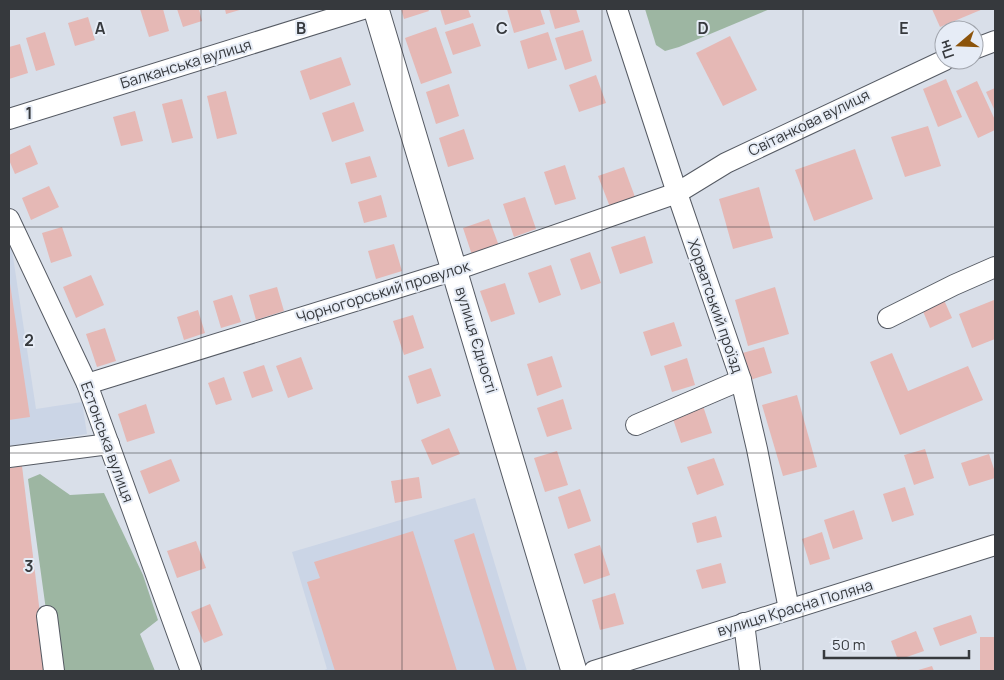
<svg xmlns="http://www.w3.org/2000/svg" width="1004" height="680" viewBox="0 0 1004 680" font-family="Manrope,sans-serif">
  <rect width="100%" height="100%" fill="#d9dfe9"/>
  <!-- built -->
  <g fill="#cbd5e6">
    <polygon points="9,230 36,409 82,402 87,434 9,446"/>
    <polygon points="475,498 527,671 322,671 327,669 292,552"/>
  </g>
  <!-- green -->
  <g fill="#9db6a2">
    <polygon points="645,9 770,9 679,47 665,51 656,45"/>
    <polygon points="40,474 70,495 104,493 143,575 158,620 140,634 155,671 63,671 53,661 28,479"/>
  </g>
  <!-- building -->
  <g fill="#e5b8b5">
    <polygon points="140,9 163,9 169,31 149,37"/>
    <polygon points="177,9 199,9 202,21 183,27"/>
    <polygon points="225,9 243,9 226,14"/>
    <polygon points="401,9 428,9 429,11 404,19"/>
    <polygon points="440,9 468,9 471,17 445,25"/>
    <polygon points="507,9 540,9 545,24 514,33"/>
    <polygon points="549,9 576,9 580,22 555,29"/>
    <polygon points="932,9 983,9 940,27"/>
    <polygon points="88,17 95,40 75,46 68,23"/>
    <polygon points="473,23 481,46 453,55 445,32"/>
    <polygon points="436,27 452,73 421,84 405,38"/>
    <polygon points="583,30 592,61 565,70 555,38"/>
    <polygon points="45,32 55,65 36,71 26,38"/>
    <polygon points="548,32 557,60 528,69 520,41"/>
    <polygon points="730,36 757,90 723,106 696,53"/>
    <polygon points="20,44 28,73 9,79 9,47"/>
    <polygon points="341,57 351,85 310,100 300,71"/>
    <polygon points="596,75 606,103 579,112 569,85"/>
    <polygon points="946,79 962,117 938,127 923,89"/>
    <polygon points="977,81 995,120 995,130 978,138 956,91"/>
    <polygon points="449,84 459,116 436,124 426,92"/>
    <polygon points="995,88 995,111 986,92"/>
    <polygon points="226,91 237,134 217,139 207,96"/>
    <polygon points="182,99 193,138 172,143 162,104"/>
    <polygon points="354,102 364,131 332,142 322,113"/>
    <polygon points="135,111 143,141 121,146 113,117"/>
    <polygon points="928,126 941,166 905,177 891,137"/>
    <polygon points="464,129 474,159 448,167 439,138"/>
    <polygon points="30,145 38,164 15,174 9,160 9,155"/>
    <polygon points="855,149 873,199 814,221 795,170"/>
    <polygon points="370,156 377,177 351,184 345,163"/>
    <polygon points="565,165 576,199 555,205 544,172"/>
    <polygon points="624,167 635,197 610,207 598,176"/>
    <polygon points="49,186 59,207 31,220 22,198"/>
    <polygon points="759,187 773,238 733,249 719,199"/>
    <polygon points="381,195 387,217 364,223 358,202"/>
    <polygon points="525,197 536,229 514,237 503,204"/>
    <polygon points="489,219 499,246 472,255 463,228"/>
    <polygon points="62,227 72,256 51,263 42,233"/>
    <polygon points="645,236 653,263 620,274 611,247"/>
    <polygon points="394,244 402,271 376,279 368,251"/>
    <polygon points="590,252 601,283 581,290 570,259"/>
    <polygon points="551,265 561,295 539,303 528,273"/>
    <polygon points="91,275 104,305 76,318 63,287"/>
    <polygon points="9,277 30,417 9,420"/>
    <polygon points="505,283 515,314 491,322 480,291"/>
    <polygon points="277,287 284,311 256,320 249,295"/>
    <polygon points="775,287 789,334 748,346 735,300"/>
    <polygon points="232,295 241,322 221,328 213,301"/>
    <polygon points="944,300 952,318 930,328 922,309"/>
    <polygon points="994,300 995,339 972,348 959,314"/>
    <polygon points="198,310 205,333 184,340 177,317"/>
    <polygon points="413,315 424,348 404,355 393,321"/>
    <polygon points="674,322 682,346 651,356 643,332"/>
    <polygon points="105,328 116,361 97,367 86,334"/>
    <polygon points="764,347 772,373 747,381 739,354"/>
    <polygon points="892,353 908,391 968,366 983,400 900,435 870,362"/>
    <polygon points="552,356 562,387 537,396 527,364"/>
    <polygon points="301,357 313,389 288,398 276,366"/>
    <polygon points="687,358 695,385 672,392 664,366"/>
    <polygon points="264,365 273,391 252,398 243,372"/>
    <polygon points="431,368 441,396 417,404 408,376"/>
    <polygon points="224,377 232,400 216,405 208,383"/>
    <polygon points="797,395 817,467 783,476 762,405"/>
    <polygon points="563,399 572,429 547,437 537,408"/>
    <polygon points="146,404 155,433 127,442 118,414"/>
    <polygon points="703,406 712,433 681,443 672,416"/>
    <polygon points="449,428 460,454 432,465 421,440"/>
    <polygon points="925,449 934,478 914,485 904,455"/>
    <polygon points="557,451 568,485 545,492 534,458"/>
    <polygon points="989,454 995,472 995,478 969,486 961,463"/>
    <polygon points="714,458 724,485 697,495 687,467"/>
    <polygon points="171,459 180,481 149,494 140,471"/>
    <polygon points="22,466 47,671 9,671 9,468"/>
    <polygon points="419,477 422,498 395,503 391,481"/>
    <polygon points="905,487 914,515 892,522 883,494"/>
    <polygon points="580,489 591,521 568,529 558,497"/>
    <polygon points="854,510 863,539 833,549 824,520"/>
    <polygon points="716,516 722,537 697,543 692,523"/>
    <polygon points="413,531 457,671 335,671 307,582 320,578 314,562"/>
    <polygon points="822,532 830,559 810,565 802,539"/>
    <polygon points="474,533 517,671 495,671 454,540"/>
    <polygon points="196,541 206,568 177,578 167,551"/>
    <polygon points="600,545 610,575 584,584 574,554"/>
    <polygon points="721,563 726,583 702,589 696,570"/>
    <polygon points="615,593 624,624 600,630 592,600"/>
    <polygon points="210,604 223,635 204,643 191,612"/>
    <polygon points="971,615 977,633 940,646 933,628"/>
    <polygon points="916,631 924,651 898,660 891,641"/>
    <rect x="980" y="637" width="15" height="33"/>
    <polygon points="932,666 934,671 915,671"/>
  </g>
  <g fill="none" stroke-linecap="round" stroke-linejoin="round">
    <!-- minor casing -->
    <g stroke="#555a63" stroke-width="22">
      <g id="minor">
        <polyline points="617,9 677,193 741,380 757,449 789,609"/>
        <polyline points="974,49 995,41"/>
        <polyline points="9,119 363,9"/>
        <polyline points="9,219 87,384 191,671"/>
        <polyline points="888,318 954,285 995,267"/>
        <polyline points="87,384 455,270 677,193 726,163 945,60"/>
        <polyline points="636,425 741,380"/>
        <polyline points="9,457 109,444"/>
        <polyline points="47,616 54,671"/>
        <polyline points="744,623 750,671"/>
        <polyline points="594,671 995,545"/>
      </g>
    </g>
    <!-- major casing -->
    <g stroke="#555a63" stroke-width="27">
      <polyline id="major" points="376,9 574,671"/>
    </g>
    <!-- minor -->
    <use href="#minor" stroke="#fff" stroke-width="20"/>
    <!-- major -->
    <use href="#major" stroke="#fff" stroke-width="25"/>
  </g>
  <!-- grid -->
  <path fill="none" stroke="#36393d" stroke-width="1" stroke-opacity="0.55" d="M201,9V671M402,9V671M602,9V671M803,9V671M9,227H995M9,453H995"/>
  <g text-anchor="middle" stroke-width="4" stroke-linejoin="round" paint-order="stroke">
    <!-- street labels -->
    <g font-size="15" fill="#36393d" stroke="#e6ecf6">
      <text transform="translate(186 64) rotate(-17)" y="5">Балканська вулиця</text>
      <text transform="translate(809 123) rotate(-26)" y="5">Світанкова вулиця</text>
      <text transform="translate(383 292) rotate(-17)" y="5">Чорногорський провулок</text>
      <text transform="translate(715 306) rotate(71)" y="5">Хорватський проїзд</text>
      <text transform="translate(476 340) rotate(73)" y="5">вулиця Єдності</text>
      <text transform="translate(107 442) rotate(70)" y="5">Естонська вулиця</text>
      <text transform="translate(795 608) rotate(-17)" y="5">вулиця Красна Поляна</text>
    </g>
  </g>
  <g font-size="16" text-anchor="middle" font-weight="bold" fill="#36393d" stroke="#e6ecf6" stroke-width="4" stroke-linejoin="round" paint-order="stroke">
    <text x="100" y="34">A</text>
    <text x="301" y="34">B</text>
    <text x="502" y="34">C</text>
    <text x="703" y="34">D</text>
    <text x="904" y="34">E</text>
    <text x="29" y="119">1</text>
    <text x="29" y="346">2</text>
    <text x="29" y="572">3</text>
  </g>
  <!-- border -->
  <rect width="1004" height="680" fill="none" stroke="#36393d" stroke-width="20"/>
  <!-- north arrow -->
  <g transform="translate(959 45) rotate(251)"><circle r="24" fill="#e6ecf6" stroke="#a0a4ac"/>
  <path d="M0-4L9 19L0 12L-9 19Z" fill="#8c540b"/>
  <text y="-8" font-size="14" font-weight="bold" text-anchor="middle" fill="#36393d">Пн</text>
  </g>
  <!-- scale -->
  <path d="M824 650v8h145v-8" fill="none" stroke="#36393d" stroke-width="2.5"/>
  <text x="832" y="650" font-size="15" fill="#36393d" stroke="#e6ecf6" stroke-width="4" paint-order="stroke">50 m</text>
</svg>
